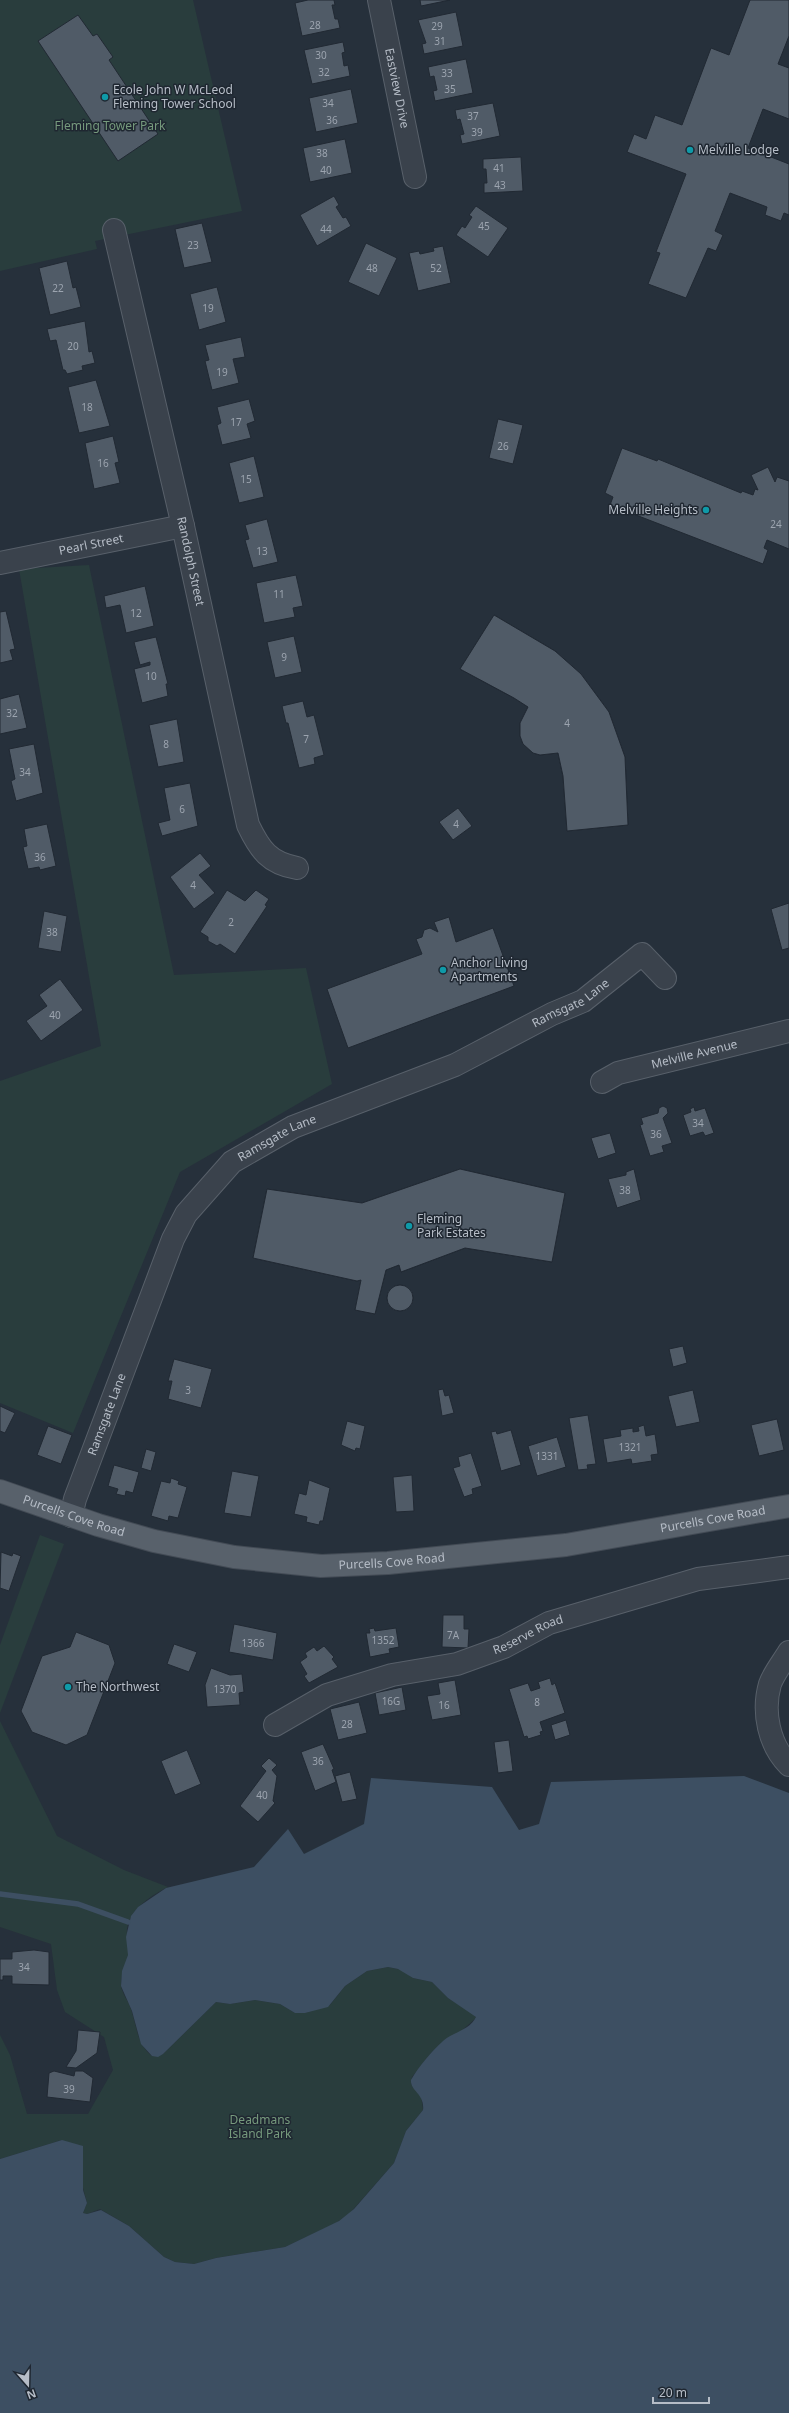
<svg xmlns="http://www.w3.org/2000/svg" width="789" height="2413" viewBox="0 0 789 2413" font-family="'Noto Sans',sans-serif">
  <rect width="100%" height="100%" fill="#26303b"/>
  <!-- green -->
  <g fill="#293d3d">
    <polygon points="0,0 193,0 242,211 95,241 97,249 0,271"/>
    <polygon points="89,565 174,975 306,968 332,1084 180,1172 73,1433 0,1403 0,1081 101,1046 19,569"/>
    <polygon points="40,1535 64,1544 0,1713 0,1645"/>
    <path d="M0,1721L57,1836L124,1870L168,1887C155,1893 138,1904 131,1917C123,1931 129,1941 128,1955C128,1964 121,1971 121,1984C121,1991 126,1998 129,2004C137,2022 135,2043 152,2056L163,2054L216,2002L230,2004L255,2000L280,2004L295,2013H305L330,2005L345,1986L367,1971L388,1967L402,1970L413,1978L432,1982L448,1998L475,2015L476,2018L460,2032L445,2040L431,2053L412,2077L411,2084L421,2095L423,2110L406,2131L394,2163L350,2213L336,2223L285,2247L216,2258L194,2264L175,2262L164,2257L129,2226L100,2209L87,2214L83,2213L87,2203L83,2188L62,2140L0,2159V2035L10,2055L27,2114H88L113,2070L104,2037L65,2012L57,1990L51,1944L0,1927Z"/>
  </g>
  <!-- water -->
  <path fill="#3d4f62" d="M744,1776L789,1793V2413H0V2159L62,2140L83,2146V2190L87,2203L83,2213L87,2214L101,2210L129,2226L164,2257L175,2262L194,2264L216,2258L285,2247L339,2221L354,2209L394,2163L406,2131L423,2110C425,2094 410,2091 411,2080C419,2066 431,2052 443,2041C453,2032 470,2030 476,2017L448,1998L432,1982L413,1978L398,1969L388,1967L367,1971L345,1986L328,2007L305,2013H295L280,2004L255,2000L230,2004L216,2002L163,2054L158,2057L152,2056L141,2044L132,2011L121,1986L122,1971L128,1955L126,1937L131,1916L138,1907L166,1888L254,1867L288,1829L304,1854L364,1824L371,1778L492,1787L519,1830L539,1824L551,1782Z"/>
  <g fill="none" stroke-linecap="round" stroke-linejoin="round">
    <!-- stream -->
    <polyline stroke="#3d4f62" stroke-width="5.5" points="0,1894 78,1904 128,1922"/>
  </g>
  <!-- building -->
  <g fill="#505b67" stroke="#212933">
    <polygon points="308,0 334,0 335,5 332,5 335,19 338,19 340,28 302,36 295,3"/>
    <polygon points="420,0 450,0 421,6"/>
    <polygon points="750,0 789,0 789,36 778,64 789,68 789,119 763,109 748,148 789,164 789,215 784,213 781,221 765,215 767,207 730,193 715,231 723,235 716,251 708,248 686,298 648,284 660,253 656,252 686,174 627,152 634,134 646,139 655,115 682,125 711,48 729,55"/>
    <polygon points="456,12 463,46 424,54 422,44 426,43 418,20"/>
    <polygon points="78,15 93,36 97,34 113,57 109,60 158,134 118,161 38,41"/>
    <polygon points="343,42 345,52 342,53 344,66 348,65 350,76 312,84 304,50"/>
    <polygon points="466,59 473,93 435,101 433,91 437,90 434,76 430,77 428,67"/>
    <polygon points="351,89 358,123 316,132 309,98"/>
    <polygon points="493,103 500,136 462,144 460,135 464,134 460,119 457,120 455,110"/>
    <polygon points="345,139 352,173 310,182 303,148"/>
    <polygon points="521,157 523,191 484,193 484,183 487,183 486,169 483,169 483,159"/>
    <polygon points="334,196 339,205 336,207 343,218 346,217 351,226 317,246 300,215"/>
    <polygon points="476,206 508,228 488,257 456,235 462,226 465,228 472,217 469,215"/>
    <polygon points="202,223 212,262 184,268 175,229"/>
    <polygon points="366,243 397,258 379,296 348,282"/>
    <polygon points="443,246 451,283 418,291 409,253 419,251 420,254 434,251 433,248"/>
    <polygon points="67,261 73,288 76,287 81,307 50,315 39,268"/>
    <polygon points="217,287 226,322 199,330 190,294"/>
    <polygon points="85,321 89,352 92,351 95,363 82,366 83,370 67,374 65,370 63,370 56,340 50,341 47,329"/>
    <polygon points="241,337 245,357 233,359 239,383 212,390 205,361 209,360 205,345"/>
    <polygon points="96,380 110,426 79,433 68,387"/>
    <polygon points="249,399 255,421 247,424 251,438 222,445 217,425 221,423 217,407"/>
    <polygon points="498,419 523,425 513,464 489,458"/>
    <polygon points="113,436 119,462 115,463 120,483 94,489 85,443"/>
    <polygon points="622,448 657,461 658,459 741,493 742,491 753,495 755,489 758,490 751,475 768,467 775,482 777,477 789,481 789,549 767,540 764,548 768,550 763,564 610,505 613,497 605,493"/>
    <polygon points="254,456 264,497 239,503 229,463"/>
    <polygon points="267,519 278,562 253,568 245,540 249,539 245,525"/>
    <polygon points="296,575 303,606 293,608 295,617 264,623 256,583"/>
    <polygon points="145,586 154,626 126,633 120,605 106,608 104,596"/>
    <polygon points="6,611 15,649 10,650 13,660 0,663 0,612"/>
    <polygon points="494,615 555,651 581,674 609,712 625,757 628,825 567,831 563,776 558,753 540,755 533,753 523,744 520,736 520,723 528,707 514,698 460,669"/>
    <polygon points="494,615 555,651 581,674 609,712 625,757 628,825 567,831 563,776 558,753 540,755 533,753 523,744 520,736 520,723 528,707 514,698 460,669"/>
    <polygon points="294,636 302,672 275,678 267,642"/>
    <polygon points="156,637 168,684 166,684 168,696 142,703 134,669 150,665 150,662 140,665 134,642"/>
    <polygon points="19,694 27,728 0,734 0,699"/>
    <polygon points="303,701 307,717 314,715 324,755 314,758 315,764 299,768 288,723 286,723 282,706"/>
    <polygon points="177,719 184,762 158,767 149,725"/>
    <polygon points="34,744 43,793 16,801 11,781 15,779 9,749"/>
    <polygon points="190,783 198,826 162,836 158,823 170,820 164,788"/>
    <polygon points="458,808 472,826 453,840 439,822"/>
    <polygon points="47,824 56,866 40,870 39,867 28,869 23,847 27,846 24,829"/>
    <polygon points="200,853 211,866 199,875 215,893 194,909 170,877"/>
    <polygon points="227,890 245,901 256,890 269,899 265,905 267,906 235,954 220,944 217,946 208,941 208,937 200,932"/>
    <polygon points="789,903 789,948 782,950 771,909"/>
    <polygon points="44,911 67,916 61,952 38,948"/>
    <polygon points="449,917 456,942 493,928 514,986 348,1048 327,989 422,954 416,939 422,937 424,930 430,928 438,932 434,922"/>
    <polygon points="60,979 83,1010 41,1041 26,1021 47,1006 39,995"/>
    <polygon points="663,1106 667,1108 668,1113 663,1118 672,1143 662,1146 664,1152 650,1156 640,1125 643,1124 641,1118 658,1113 659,1108"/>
    <polygon points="694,1107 695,1111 705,1108 714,1133 705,1136 703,1132 690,1136 683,1115 691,1112 690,1109"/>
    <polygon points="610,1133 616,1153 598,1159 591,1138"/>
    <polygon points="460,1169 565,1193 552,1262 465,1248 401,1272 399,1265 386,1270 375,1314 355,1310 361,1280 357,1281 253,1258 267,1189 362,1203"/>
    <polygon points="460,1169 565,1193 552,1262 465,1248 401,1272 399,1265 386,1270 375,1314 355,1310 361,1280 357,1281 253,1258 267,1189 362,1203"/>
    <polygon points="634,1169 641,1200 617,1208 608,1179 626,1175 626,1172"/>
    <circle cx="400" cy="1298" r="13"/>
    <circle cx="400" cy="1298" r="13"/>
    <polygon points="683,1346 687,1363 673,1367 669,1349"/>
    <polygon points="174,1359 212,1369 201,1408 168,1399 172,1381 168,1381"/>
    <polygon points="443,1389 445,1396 449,1395 454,1413 442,1416 438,1390"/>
    <polygon points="693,1390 700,1422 676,1427 668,1396"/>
    <polygon points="0,1406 15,1413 5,1433 0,1431"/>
    <polygon points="588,1415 596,1464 587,1465 588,1469 578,1470 569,1418"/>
    <polygon points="777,1419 784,1450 759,1456 751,1425"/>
    <polygon points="347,1421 365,1426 360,1449 356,1448 355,1451 341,1445"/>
    <polygon points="644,1425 646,1436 655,1434 658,1454 651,1455 652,1461 632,1464 631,1459 607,1463 603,1439 621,1436 620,1430 633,1428 633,1432 639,1431 638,1427"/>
    <polygon points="48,1426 72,1435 61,1464 37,1455"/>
    <polygon points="511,1430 521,1465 501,1471 491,1432 496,1431 497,1434"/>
    <polygon points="557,1437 566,1467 537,1476 528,1446"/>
    <polygon points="146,1449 156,1452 151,1471 141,1468"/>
    <polygon points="471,1453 482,1486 472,1489 473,1494 464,1497 453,1468 460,1466 458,1457"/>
    <polygon points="114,1465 139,1472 133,1493 126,1491 125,1496 116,1494 118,1489 108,1486"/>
    <polygon points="232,1471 259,1476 251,1517 224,1513"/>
    <polygon points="412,1475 414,1511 396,1512 393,1477"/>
    <polygon points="171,1478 179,1481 178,1484 187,1487 178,1518 169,1516 168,1521 151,1516 161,1481 170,1483"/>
    <polygon points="309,1480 330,1488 323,1521 320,1521 319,1525 306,1522 307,1517 294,1514 299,1493 306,1495"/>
    <polygon points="1,1552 12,1556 13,1553 21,1556 9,1591 0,1588"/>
    <polygon points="443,1615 464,1615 464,1629 469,1629 468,1648 442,1647"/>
    <polygon points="234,1624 277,1633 273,1660 229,1652"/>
    <polygon points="374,1628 375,1631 396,1628 399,1647 389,1649 390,1653 370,1657 366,1633 370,1633 369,1629"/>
    <polygon points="76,1632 109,1645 115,1663 87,1735 66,1745 32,1732 21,1711 42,1656 70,1647"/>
    <polygon points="174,1644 197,1652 189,1672 167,1664"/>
    <polygon points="324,1646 334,1657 332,1659 338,1667 309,1683 304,1676 307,1674 300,1662 307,1657 305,1653 314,1647 317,1651"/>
    <polygon points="211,1668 230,1675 242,1674 244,1692 239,1693 240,1705 207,1707 205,1685"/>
    <polygon points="550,1678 552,1685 555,1683 565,1713 540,1722 543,1731 540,1732 541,1735 528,1739 527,1736 524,1737 509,1689 528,1683 531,1691 540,1688 538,1682"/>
    <polygon points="455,1680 461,1715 432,1720 427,1696 440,1694 438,1683"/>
    <polygon points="402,1687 406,1710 379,1715 375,1693"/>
    <polygon points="359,1702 367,1733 338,1740 330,1709"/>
    <polygon points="566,1720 570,1735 555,1740 551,1725"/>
    <polygon points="509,1740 513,1771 498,1773 494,1742"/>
    <polygon points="323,1744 334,1769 332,1770 336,1782 315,1791 301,1752"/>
    <polygon points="187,1750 201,1784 175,1795 161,1761"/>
    <polygon points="269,1758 277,1765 272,1770 277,1776 273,1801 275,1803 258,1822 240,1806 266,1771 261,1766"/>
    <polygon points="350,1772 357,1799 342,1802 335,1776"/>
    <polygon points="34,1950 49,1952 49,1985 12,1984 12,1976 3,1976 3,1980 0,1980 0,1959 12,1959 12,1952"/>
    <polygon points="78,2030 100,2032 97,2053 76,2068 66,2067 76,2051"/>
    <polygon points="54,2071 74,2076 75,2071 83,2071 93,2078 90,2102 47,2097 49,2073"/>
  </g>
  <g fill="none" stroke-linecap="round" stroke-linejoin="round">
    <!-- minor casing -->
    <g stroke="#58606a" stroke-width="24">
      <g id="minor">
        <path id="s1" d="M379,0L415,177"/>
        <path id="s2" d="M114,230L183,526L248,825C260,850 269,863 297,868"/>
        <path id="s3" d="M0,563L183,526"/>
        <path id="s4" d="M602,1082L618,1073L789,1031"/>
        <path id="s5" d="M71,1516L75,1499L173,1239L186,1214L232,1162L293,1127L455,1065L552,1014L583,1001L642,954L665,978"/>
        <path d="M789,1652C783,1662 774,1673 770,1684C762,1712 769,1745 789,1765"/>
        <path id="s6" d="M275,1725L327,1695L392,1675L457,1664L504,1647L549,1623L698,1579L789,1567"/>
      </g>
    </g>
    <!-- major casing -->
    <g stroke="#434b55" stroke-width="24">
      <g id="major">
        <path id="s7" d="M0,1491L98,1525L154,1541L234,1557L321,1566L388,1563L566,1545L789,1506"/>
      </g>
    </g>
    <!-- minor -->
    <use href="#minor" stroke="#3a424c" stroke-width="22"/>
    <!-- major -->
    <use href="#major" stroke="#58616b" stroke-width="22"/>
  </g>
  <!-- markers -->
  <g fill="#0f9aa8" stroke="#1f2731" stroke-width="1.5">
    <circle cx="105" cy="97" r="4"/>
    <circle cx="690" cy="150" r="4"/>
    <circle cx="706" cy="510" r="4"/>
    <circle cx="443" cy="970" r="4"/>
    <circle cx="409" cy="1226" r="4"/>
    <circle cx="68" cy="1687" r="4"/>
  </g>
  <g text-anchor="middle" stroke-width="3" stroke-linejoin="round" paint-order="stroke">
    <!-- number labels -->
    <g font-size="10" fill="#9ca4af">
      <text x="315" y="29">28</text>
      <text x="437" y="30">29</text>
      <text x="440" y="45">31</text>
      <text x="321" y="59">30</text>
      <text x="324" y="76">32</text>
      <text x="447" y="77">33</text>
      <text x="450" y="93">35</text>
      <text x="328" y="107">34</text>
      <text x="473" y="120">37</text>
      <text x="332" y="124">36</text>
      <text x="477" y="136">39</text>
      <text x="322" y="157">38</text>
      <text x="499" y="172">41</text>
      <text x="326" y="174">40</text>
      <text x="500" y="189">43</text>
      <text x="484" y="230">45</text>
      <text x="326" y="233">44</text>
      <text x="193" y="249">23</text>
      <text x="372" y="272">48</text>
      <text x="436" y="272">52</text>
      <text x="58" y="292">22</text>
      <text x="208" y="312">19</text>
      <text x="73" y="350">20</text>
      <text x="222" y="376">19</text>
      <text x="87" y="411">18</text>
      <text x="236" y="426">17</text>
      <text x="503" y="450">26</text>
      <text x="103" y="467">16</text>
      <text x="246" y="483">15</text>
      <text x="776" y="528">24</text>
      <text x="262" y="555">13</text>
      <text x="279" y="598">11</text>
      <text x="136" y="617">12</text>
      <text x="284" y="661">9</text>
      <text x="151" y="680">10</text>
      <text x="12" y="717">32</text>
      <text x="567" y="727">4</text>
      <text x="306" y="743">7</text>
      <text x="166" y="748">8</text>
      <text x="25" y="776">34</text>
      <text x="182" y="813">6</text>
      <text x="456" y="828">4</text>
      <text x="40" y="861">36</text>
      <text x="193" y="889">4</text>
      <text x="231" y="926">2</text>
      <text x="52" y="936">38</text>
      <text x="55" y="1019">40</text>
      <text x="698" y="1127">34</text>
      <text x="656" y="1138">36</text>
      <text x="625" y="1194">38</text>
      <text x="188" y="1394">3</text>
      <text x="630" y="1451">1321</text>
      <text x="547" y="1460">1331</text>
      <text x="453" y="1639">7A</text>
      <text x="383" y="1644">1352</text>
      <text x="253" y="1647">1366</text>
      <text x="225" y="1693">1370</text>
      <text x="391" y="1705">16G</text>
      <text x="537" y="1706">8</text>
      <text x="444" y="1709">16</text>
      <text x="347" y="1728">28</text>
      <text x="318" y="1765">36</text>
      <text x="262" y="1799">40</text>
      <text x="24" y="1971">34</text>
      <text x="69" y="2093">39</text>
    </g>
    <!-- street labels -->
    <g font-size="12" fill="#b6bdc7" stroke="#1f2731">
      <text dy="4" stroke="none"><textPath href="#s1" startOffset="90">Eastview Drive</textPath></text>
      <text dy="4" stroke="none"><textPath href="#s3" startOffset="93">Pearl Street</textPath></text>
      <text dy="4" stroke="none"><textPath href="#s2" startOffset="340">Randolph Street</textPath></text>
      <text dy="4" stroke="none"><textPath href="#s5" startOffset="768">Ramsgate Lane</textPath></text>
      <text dy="4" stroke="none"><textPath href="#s4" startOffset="97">Melville Avenue</textPath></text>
      <text dy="4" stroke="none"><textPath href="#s5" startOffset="444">Ramsgate Lane</textPath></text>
      <text dy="4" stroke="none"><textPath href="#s5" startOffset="108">Ramsgate Lane</textPath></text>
      <text dy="4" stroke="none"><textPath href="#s7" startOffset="78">Purcells Cove Road</textPath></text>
      <text dy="4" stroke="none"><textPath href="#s7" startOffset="726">Purcells Cove Road</textPath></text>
      <text dy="4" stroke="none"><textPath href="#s7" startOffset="402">Purcells Cove Road</textPath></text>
      <text dy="4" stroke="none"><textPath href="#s6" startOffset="271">Reserve Road</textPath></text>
    </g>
    <!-- poi labels -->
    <g font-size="12" fill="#b6bdc7" stroke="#1f2731" text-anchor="start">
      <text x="113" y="94">Ecole John W McLeod<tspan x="113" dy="14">Fleming Tower School</tspan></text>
      <text x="698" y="154">Melville Lodge</text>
      <text x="698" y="514" text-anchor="end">Melville Heights</text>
      <text x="451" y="967">Anchor Living<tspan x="451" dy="14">Apartments</tspan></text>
      <text x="417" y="1223">Fleming<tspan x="417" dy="14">Park Estates</tspan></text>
      <text x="76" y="1691">The Northwest</text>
    </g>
    <!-- park labels -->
    <g font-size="12" fill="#769a7d" stroke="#1f2731">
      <text x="110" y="130">Fleming Tower Park</text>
      <text x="260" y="2124">Deadmans<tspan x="260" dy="14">Island Park</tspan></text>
    </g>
  </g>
  <!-- north arrow -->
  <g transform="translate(28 2385) rotate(160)" stroke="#1f2731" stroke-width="3" paint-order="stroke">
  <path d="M0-3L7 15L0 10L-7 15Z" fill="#b6bdc7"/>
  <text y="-6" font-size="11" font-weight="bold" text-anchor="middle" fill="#b6bdc7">N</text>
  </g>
  <!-- scale -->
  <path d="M653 2397v6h56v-6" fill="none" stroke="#b6bdc7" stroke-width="2"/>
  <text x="659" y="2397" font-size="12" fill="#b6bdc7" stroke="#1f2731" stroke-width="3" paint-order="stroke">20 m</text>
</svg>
